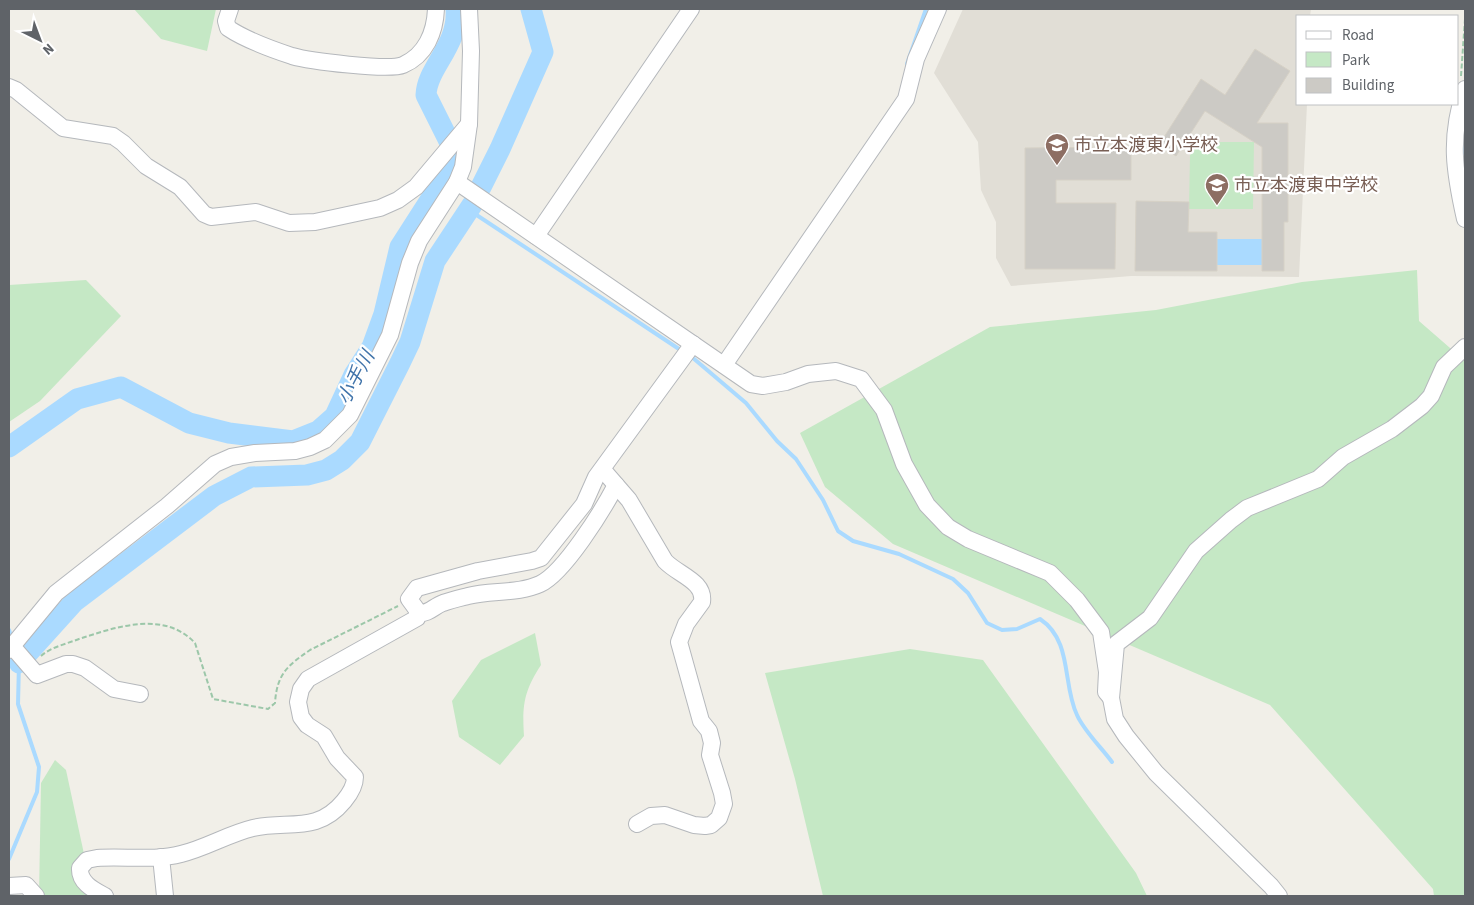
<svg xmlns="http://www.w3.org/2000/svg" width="1474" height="905" viewBox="0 0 1474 905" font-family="'Source Sans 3','Noto Sans JP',sans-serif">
  <rect width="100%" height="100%" fill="#f1efe8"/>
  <!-- education -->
  <polygon fill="#e1ded6" points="963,9 1311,9 1310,16 1298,16 1298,104 1307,104 1299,277 1131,276 1011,286 996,258 996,222 981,190 978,142 934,73"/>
  <!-- green -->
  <g fill="#c5e8c5">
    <polygon points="134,9 216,9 207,51 161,39"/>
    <polygon points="1199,142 1254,142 1253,209 1189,209 1190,155"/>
    <polygon points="1417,270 1419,321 1465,361 1465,896 1434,896 1433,889 1270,705 893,544 825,487 800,433 990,327 1156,310 1302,282"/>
    <polygon points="86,280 121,316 40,401 9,422 9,285"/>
    <path d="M535,633L541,665C524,691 522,705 524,736L500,765L459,737L452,701L481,660Z"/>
    <polygon points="910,649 983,660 1136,873 1147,896 823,896 795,779 765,673"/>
    <polygon points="55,760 66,770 93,896 39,896 41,783"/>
  </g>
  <!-- water -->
  <rect fill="#aadaff" x="1217" y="239" width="45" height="26"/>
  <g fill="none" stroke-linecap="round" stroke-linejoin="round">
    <!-- stream -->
    <g stroke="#aadaff" stroke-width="4">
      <polyline points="907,64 926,9"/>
      <polyline points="1463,153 1465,130"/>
      <polyline points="1463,160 1465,175"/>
      <polyline points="469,210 682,351"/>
      <path d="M693,358L746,403L777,441L796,459L823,500L838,531L853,541L899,554L953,579L968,593L987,623L1002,630L1017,629L1040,619C1073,641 1062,684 1077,715C1084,731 1101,747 1112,762"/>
      <polyline points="9,630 10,633"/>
      <polyline points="9,859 37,792 39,767 18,704 19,663"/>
    </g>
    <!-- river -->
    <g stroke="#aadaff" stroke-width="21">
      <polyline points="481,187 500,149 543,52 531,9"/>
      <path d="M9,447L77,399L121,387L189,423L229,433L293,441L318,431L335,416L354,375L372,347L384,314L400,247L452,166L454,151L426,95C427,67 459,46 456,9"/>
      <polyline points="19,663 74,602 214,496 251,477 307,475 326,470 342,460 360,442 400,363 410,342 435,261 472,205"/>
    </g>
  </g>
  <!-- building -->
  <g fill="#cccac5" stroke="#d6d1c6">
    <polygon points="1255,49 1290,71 1257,123 1288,123 1288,222 1284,222 1284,271 1262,271 1262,147 1205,111 1176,156 1159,145 1201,79 1225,95"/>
    <polygon points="1131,147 1131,180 1056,180 1056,203 1116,203 1115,269 1025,269 1025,148"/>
    <polygon points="1136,201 1189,202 1188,232 1217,232 1217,271 1135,271"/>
  </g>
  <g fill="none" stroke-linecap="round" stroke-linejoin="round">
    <!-- minor casing -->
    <g stroke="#b5b8bc" stroke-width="18">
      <g id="minor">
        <path d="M230,9L226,21L228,28C244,39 274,50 292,56C309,61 389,71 403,65C426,55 435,32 436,9"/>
        <polyline points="9,87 16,90 63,128 113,136 123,143 146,166 180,187 204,214 211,217 256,212 289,223 315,222 380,208 398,200 416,187 469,124"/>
        <path d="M1465,89C1449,138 1454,170 1465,219"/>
        <polyline points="457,182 751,384 763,386 786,382 808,374 836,371 861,379 884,410 904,464 927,505 948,527 968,539 1050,573 1077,600 1101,632 1107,672 1106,692 1111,698"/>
        <polyline points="536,236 691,9"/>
        <polyline points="724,365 906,99 916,59 938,9"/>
        <path d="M603,470L629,500L665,561C678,575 705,581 702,602L686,624L679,642L701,721L709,731L712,743L710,755L722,793L724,804L719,818L711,825L705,826L694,825L665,815L651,816L637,824"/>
        <path d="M419,613C429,614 434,606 443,603C451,600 460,598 468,596C491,590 518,594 540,584C564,573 603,510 616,485"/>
        <polyline points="12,646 37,675 66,664 73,664 85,668 114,689 140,694"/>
        <polyline points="9,650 56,593 167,506 215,464 231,457 255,453 295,451 310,447 325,440 350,415 390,335 410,263 419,241 457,182 463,167 469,124 471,51 469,9"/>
        <polyline points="161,857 165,896"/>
        <polyline points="9,886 26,885 36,896"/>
        <path d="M105,896C94,890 79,883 80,868L87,860L97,858C124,856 154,861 181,854C206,848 228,834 253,828C288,820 317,834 344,801C349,795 355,785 355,777L337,758L324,736L307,725L301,717L298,702L301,689L308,679L417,618V610L409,599L417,588L478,571L532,561L541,558L584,504L596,477L693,344"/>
        <polyline points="1279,896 1271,886 1156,773 1126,736 1115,719 1111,698 1116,644 1150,618 1196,551 1231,520 1247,508 1318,479 1343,457 1392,429 1422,406 1431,396 1444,367 1465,347"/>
      </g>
    </g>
    <!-- path -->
    <g stroke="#9cc7a9" stroke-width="2" stroke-dasharray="5 2.5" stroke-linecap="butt">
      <polyline points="1461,76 1465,19"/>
      <path d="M41,656C51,647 66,644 79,639C116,627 164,610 195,643L213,699L268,709L275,703C277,674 287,666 310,650L398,606"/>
    </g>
    <!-- minor -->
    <use href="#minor" stroke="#fff" stroke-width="16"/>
  </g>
  <!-- icons -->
  <defs>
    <g id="school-pin" transform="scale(1.25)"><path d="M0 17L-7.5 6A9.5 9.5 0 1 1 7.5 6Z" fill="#8d6e63" stroke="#fff"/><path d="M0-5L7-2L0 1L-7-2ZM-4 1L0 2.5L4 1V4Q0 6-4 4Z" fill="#fff"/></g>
  </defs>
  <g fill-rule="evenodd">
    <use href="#school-pin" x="1057" y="145"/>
    <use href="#school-pin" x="1217" y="185"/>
  </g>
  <g text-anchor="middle" stroke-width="4.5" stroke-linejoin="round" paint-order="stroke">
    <!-- education labels -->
    <g font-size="18" fill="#785e54" stroke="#fff" text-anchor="start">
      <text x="1074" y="151">市立本渡東小学校</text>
      <text x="1234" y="191">市立本渡東中学校</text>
    </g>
    <!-- water labels -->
    <g font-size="19" font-style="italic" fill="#4174aa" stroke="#fff">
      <text transform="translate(355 377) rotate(-62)" y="7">小手川</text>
    </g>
  </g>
  <!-- border -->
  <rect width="1474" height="905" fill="none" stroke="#5f6368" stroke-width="20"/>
  <!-- legend -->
  <rect x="1296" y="15" width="162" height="90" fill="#ffffff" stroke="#bfc1c3"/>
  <rect x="1306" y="31" width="25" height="8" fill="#ffffff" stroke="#bfc1c3"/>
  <text x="1342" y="40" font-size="15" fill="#5f6368">Road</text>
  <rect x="1306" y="52" width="25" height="15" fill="#c5e8c5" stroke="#bfc1c3"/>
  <text x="1342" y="65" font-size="15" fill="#5f6368">Park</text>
  <rect x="1306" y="78" width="25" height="15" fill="#cccac5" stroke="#bfc1c3"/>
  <text x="1342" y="90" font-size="15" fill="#5f6368">Building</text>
  <!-- north arrow -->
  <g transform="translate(40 40) rotate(138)" stroke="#ffffff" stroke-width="4" paint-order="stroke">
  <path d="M0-4L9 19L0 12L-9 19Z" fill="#5f6368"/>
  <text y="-8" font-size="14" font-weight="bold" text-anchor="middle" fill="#5f6368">N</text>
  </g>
</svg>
